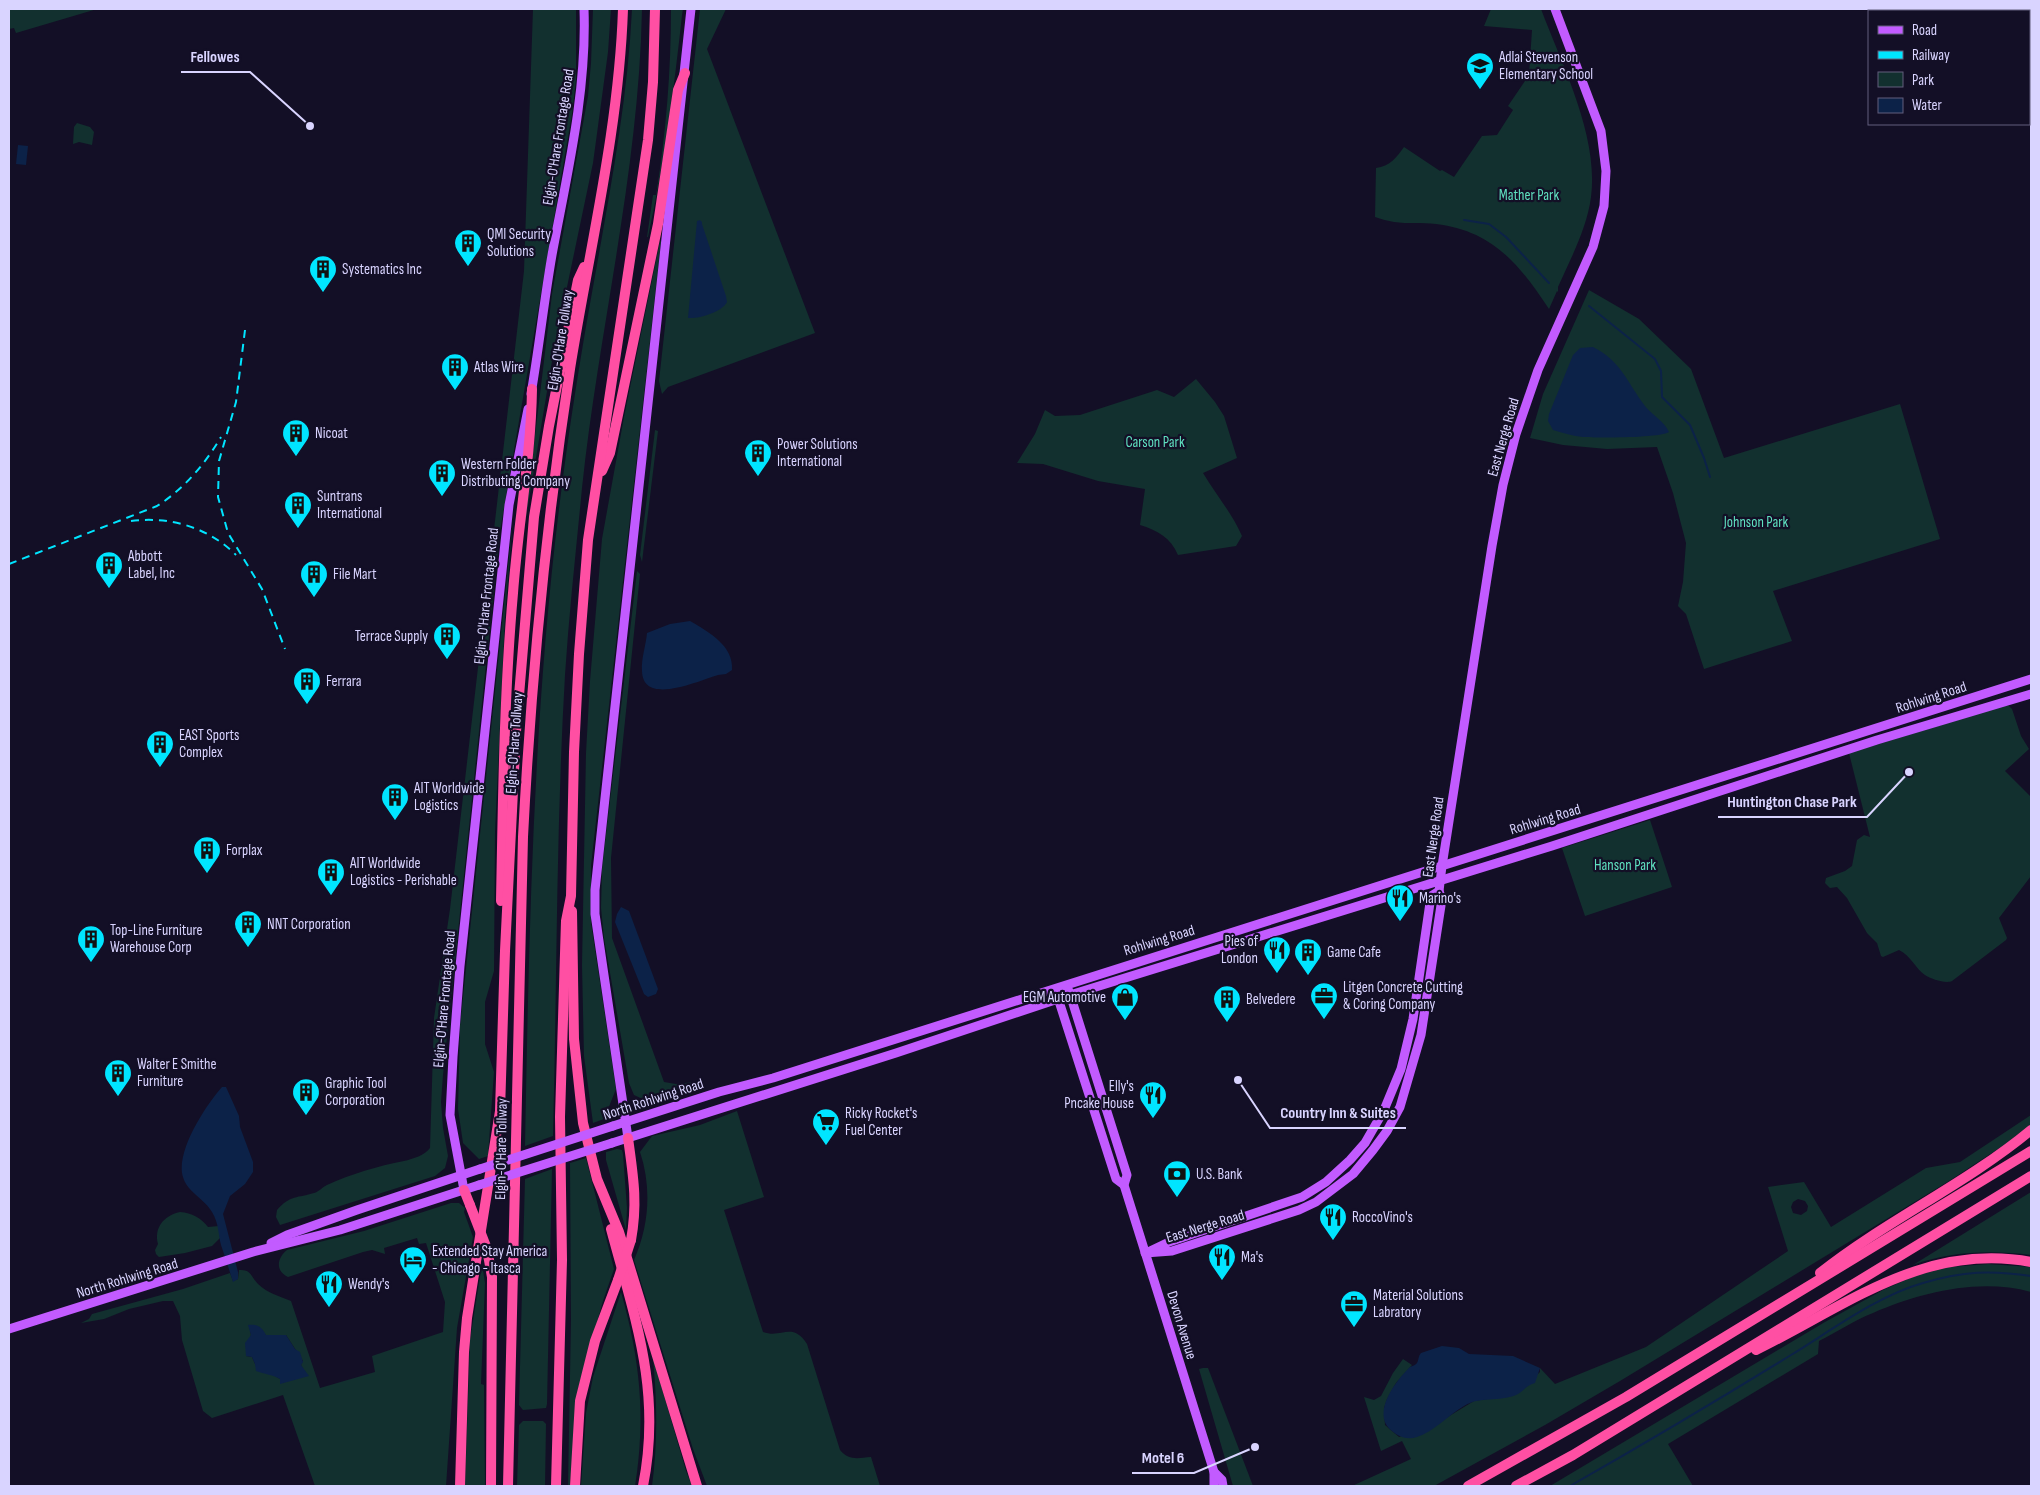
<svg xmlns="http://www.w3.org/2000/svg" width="2040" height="1495" viewBox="0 0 2040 1495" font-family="'Sofia Sans Condensed',sans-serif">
  <rect width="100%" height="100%" fill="#130f26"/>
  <!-- green -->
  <g fill="#12302f" fill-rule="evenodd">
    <polygon points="9,9 97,9 16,33 14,28 9,29"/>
    <path d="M533,9H576V80L572,114L500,531L443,1075L441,1102L443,1128L448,1156L445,1168L435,1176L280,1225L276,1217L277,1210C290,1195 298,1198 314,1193C319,1192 322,1187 327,1185C351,1174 378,1166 404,1161C413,1159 425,1155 430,1148L434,1018L450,909L524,271Z"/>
    <polygon points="593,9 611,9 608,52 593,163 554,349 523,536 552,294 588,96 591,63"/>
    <path d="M632,9H642C639,171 599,328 582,488C576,551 569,613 565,675C556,829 557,983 553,1136L525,1146C529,933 533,720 559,509C569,427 582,346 597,265C612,180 628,95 632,9Z"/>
    <path d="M671,9H683L682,15C674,90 664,164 648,237H647L653,195H656C666,133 671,71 671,9Z"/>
    <polygon points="700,9 726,9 707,49 815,333 668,387 662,394 659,381"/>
    <path d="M1491,9H1541C1562,65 1599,136 1591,197C1587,228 1571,258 1558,287V292L1557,291L1549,309C1519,264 1493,231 1436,224C1422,222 1408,224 1394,222C1388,221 1381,219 1375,217L1376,168C1390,166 1396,158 1404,147L1440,171L1442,170L1454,177L1482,136L1497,135L1513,110L1508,106L1529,75L1532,30L1484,26Z"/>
    <polygon points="77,123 90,127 94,132 92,145 79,142 73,144 74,127"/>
    <polygon points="660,241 661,242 591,866 591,923 616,1089 604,1119 593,1123 584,1056 582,965 586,753 590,681 602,539 624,417"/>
    <polygon points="1589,290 1639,319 1691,369 1724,458 1900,404 1940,539 1773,591 1792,641 1704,669 1686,614 1678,606 1683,582 1686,543 1673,493 1657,447 1607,449 1563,445 1530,438 1543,394"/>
    <path d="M1196,379L1215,402L1224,416L1237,458L1203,473C1216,495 1232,513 1242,536L1236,546L1178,555C1171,538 1157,530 1140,525L1145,489L1098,481L1043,464L1017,463L1035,434L1045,410L1055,416L1080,415L1157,390L1174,397Z"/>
    <polygon points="655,430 658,431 642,562 640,555"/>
    <polygon points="513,519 505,616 495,832 494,971 485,1002 485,1044 494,1072 488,1156 479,1159 463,1143 458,1109 460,1026"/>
    <polygon points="637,571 640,574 611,858 612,938 664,1082 676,1084 694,1082 700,1086 649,1102 634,1095 629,1083 604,938 601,908 602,869"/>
    <path d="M2004,706H2009L2012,709L2021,736L2029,749L2005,771L2031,797V876L1999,918L2007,938L2006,940L1952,981C1946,984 1931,979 1925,975C1916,969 1911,956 1899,950L1883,957L1881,956L1877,943L1867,933L1847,898L1837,887L1830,888L1825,883L1826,878L1845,871L1852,866L1857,840L1864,835L1870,837L1849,753Z"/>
    <polygon points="1650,820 1672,887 1585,916 1562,848"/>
    <path d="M737,1111L764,1197L724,1210L763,1332C782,1339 792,1321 807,1344L840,1450C849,1461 858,1458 871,1457L880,1486H707L693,1449L634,1260C649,1226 652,1188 640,1152L652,1136L700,1125Z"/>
    <path d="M2031,1115V1124L2004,1145L1949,1181L1620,1381L1545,1425L1434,1486H1352L1411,1459L1402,1441L1381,1451L1364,1397L1374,1400L1381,1396L1393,1373L1403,1359L1412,1365L1396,1383L1387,1399L1384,1408L1385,1425L1399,1437L1446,1418L1474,1401L1517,1394L1540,1372V1368L1555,1384L1646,1347L1788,1251L1768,1187L1804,1182L1831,1227L1926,1168L1960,1162ZM1798,1199L1805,1201L1808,1206L1807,1211L1801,1215L1793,1213L1791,1207L1793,1202Z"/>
    <polygon points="617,1149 622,1150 623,1154 627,1208 626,1230 606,1160 606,1152"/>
    <polygon points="586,1158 614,1269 603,1301 578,1389 570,1486 568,1486 571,1320 570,1163"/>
    <polygon points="552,1169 547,1404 546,1408 523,1410 519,1405 525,1179"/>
    <path d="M2031,1192V1255C1993,1250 1950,1251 1913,1265Z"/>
    <path d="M451,1203H459L465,1208L464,1212L473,1237L457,1328L446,1486H315L283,1395L212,1418L203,1411L182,1340L180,1316L173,1301H163L129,1309L104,1319L81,1323L89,1319L92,1314L183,1289L230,1273L233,1281L238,1279L239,1270C251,1269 251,1277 258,1284C267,1293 279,1296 291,1301L320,1388L375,1372L372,1356L443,1332L445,1302L426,1243L419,1244L417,1238L384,1248L385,1254L372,1250L363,1252L288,1277C275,1271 277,1258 287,1250L364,1231ZM249,1325L266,1335H286L303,1361L301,1365L304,1371L280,1379L255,1364L252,1357L246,1356L251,1335Z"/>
    <path d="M180,1212C192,1213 201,1218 208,1227L219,1226L220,1238L212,1246L185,1253L159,1257L156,1254L155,1250L158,1244C154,1228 163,1216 180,1212Z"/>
    <polygon points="482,1264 485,1283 481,1384 484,1385 485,1486 465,1486 470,1340"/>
    <path d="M1988,1264L2031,1267V1292C1979,1278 1922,1292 1873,1313C1855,1320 1837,1332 1819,1341L1818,1354L1668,1444L1693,1486H1550L1825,1322L1883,1290L1917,1275L1950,1267Z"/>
    <path d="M621,1292C640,1359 646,1417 635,1486H581L586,1413L593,1377Z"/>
    <path d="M653,1358L686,1471L692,1486H652C658,1443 657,1401 653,1358Z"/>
    <polygon points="1203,1368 1208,1368 1253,1486 1233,1486 1199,1369"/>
    <polygon points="523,1421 543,1421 546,1424 545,1486 517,1486 519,1425"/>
  </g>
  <!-- water -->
  <g fill="#0c2248">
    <polygon points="18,145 28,146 26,165 16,164"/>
    <path d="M700,220L702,222V224L726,296L727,302C722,312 699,319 688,318L697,221Z"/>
    <path d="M1593,347C1621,361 1627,382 1645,406C1652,415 1664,421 1669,432C1660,438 1597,438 1583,437C1573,436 1563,433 1553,430L1548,421L1549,414L1573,355L1580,348Z"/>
    <path d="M690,621C709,632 734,646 732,670L726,674L718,675C700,680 643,707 642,671C641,659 646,645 647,633L670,624Z"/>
    <polygon points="621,907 629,911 658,989 656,994 648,997 644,994 615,922 617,914"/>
    <path d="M222,1087H226L239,1116L240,1127L253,1162V1172L245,1184L230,1196L223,1214L238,1272V1279L233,1282C229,1269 225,1257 221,1245C218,1233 219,1224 212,1212C205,1199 187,1192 183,1177C175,1152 206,1105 222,1087Z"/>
    <path d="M248,1325C258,1324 262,1327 266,1335H286L295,1349L300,1352L303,1362L301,1365L309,1376L280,1384V1379C274,1375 264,1374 256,1371L255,1364L252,1357L246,1356L245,1343L251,1335Z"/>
    <path d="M1442,1346L1459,1348L1469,1354L1513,1356L1540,1368L1535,1383C1525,1386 1523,1392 1516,1395C1499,1402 1480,1396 1464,1406C1448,1415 1434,1432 1417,1437C1407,1440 1399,1437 1392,1431C1371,1415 1394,1383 1408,1369C1410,1366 1415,1366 1417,1363C1419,1360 1418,1356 1421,1353Z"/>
  </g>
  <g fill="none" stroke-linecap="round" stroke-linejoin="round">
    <!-- stream -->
    <g stroke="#0c2248" stroke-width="2">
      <polyline points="1464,220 1489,224 1506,237 1549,283"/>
      <polyline points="1589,306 1655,359 1661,371 1662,397 1690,425 1704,458 1710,477"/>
      <path d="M1570,1486C1644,1444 1718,1400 1791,1355C1832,1330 1877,1296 1923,1283C1963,1271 1991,1270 2031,1276"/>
    </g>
    <!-- major -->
    <g stroke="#c25bff" stroke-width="9">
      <path d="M531,394C539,348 544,301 552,255C567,174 587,92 584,9"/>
      <polyline points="1069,991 1127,1175 1124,1185 1214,1472 1214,1486"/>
      <polyline points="1057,995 1116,1179 1124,1185"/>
      <polyline points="613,1126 719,1092 773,1078 2031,679"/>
      <polyline points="628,1138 595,914 595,890 691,9"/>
      <polyline points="612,1143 896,1053 1070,995 1552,846 1877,740 2031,694"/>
      <polyline points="464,1190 450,1115 453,1057 460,966 509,505 528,409"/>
      <polyline points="271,1243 287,1235 357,1210 480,1169"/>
      <polyline points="1148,1252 1169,1242 1302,1197 1326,1182 1350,1160 1365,1143 1384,1110 1401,1069 1413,1019 1431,896 1439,891"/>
      <polyline points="1145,1253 1172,1251 1299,1210 1316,1202 1353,1174 1373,1150 1387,1131 1400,1107 1421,1035 1442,899 1439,891 1442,866 1492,546 1503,485 1516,434 1538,370 1593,247 1604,206 1606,171 1601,131 1555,9"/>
      <polyline points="9,1329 253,1252 340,1230 479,1185"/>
      <polyline points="1214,1472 1222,1480 1223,1486"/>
    </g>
    <!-- highway -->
    <g stroke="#ff4fa3" stroke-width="10">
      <polyline points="602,471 610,453 658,224 678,90 685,73"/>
      <path d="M501,901C503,798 504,695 513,593C518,525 531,457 532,389"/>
      <polyline points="572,911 574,1039 583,1123 597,1179 619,1232 697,1486"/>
      <path d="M628,1138C633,1175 638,1202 631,1240"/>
      <polyline points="464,1190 470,1205"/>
      <path d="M611,1229C635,1319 662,1391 643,1486"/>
      <path d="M1820,1273C1887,1220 1966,1184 2031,1130"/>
      <path d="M1756,1350C1846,1306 1924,1242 2031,1262"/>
      <polyline points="460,1486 464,1352 467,1318 500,1111 505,951 516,731 534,517 549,426 578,280 584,267"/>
      <polyline points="491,1486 492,1277"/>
      <path d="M508,1486L523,837C531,680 546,525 570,369C589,250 619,130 623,9"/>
      <polyline points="556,1486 562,1260 560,1117 566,921 571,896 574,752 579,654 588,540 648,140 653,82 655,9"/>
      <polyline points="575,1486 580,1401 595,1341 618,1280"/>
      <polyline points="1468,1486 1626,1397 2031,1151"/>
      <polyline points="1516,1486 1573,1455 2031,1176"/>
    </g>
    <!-- rail -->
    <g stroke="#00e5ff" stroke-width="2" stroke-dasharray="8 6" stroke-linecap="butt">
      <polyline points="245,330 236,402 219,461 218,497 228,533 262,589 285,649"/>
      <path d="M131,521C169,516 208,527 236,555"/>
      <path d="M9,564L157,506C184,489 205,464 221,437"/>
    </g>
    <!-- major-bridge -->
    <g stroke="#c25bff" stroke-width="9">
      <polyline points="480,1169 613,1126"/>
      <polyline points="479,1185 612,1143"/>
    </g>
    <!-- highway-bridge -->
    <g stroke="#ff4fa3" stroke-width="10">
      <polyline points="470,1205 487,1249 492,1277"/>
      <polyline points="618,1280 631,1240"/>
    </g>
  </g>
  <!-- icons -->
  <defs>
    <g id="school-pin" transform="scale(1.4375)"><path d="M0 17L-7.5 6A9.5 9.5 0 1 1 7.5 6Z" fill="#00e5ff" stroke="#130f26"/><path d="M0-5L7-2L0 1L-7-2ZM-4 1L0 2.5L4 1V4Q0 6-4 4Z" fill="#111"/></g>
    <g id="building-pin" transform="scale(1.4375)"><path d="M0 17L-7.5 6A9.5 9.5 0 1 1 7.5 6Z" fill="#00e5ff" stroke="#130f26"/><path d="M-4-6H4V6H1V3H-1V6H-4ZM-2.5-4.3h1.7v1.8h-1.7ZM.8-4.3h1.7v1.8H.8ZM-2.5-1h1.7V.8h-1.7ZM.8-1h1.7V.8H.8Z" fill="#111"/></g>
    <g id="restaurant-pin" transform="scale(1.4375)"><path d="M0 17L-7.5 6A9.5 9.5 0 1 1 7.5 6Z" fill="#00e5ff" stroke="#130f26"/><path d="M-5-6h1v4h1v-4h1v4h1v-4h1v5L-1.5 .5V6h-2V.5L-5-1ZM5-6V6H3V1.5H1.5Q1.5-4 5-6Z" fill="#111"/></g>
    <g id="office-pin" transform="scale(1.4375)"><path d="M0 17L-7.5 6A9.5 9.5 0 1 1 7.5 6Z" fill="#00e5ff" stroke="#130f26"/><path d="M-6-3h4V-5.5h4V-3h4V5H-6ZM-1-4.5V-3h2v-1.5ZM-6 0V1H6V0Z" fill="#111"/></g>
    <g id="shop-pin" transform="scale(1.4375)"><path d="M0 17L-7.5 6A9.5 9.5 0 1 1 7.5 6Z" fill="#00e5ff" stroke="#130f26"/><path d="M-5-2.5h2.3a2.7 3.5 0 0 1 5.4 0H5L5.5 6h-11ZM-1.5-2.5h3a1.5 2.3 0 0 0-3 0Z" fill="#111"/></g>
    <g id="supermarket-pin" transform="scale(1.4375)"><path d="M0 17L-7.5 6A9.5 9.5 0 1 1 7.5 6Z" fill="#00e5ff" stroke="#130f26"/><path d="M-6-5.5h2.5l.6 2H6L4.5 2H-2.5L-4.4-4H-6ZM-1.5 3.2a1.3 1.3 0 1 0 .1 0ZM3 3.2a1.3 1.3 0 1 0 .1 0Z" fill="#111"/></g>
    <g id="bank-pin" transform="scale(1.4375)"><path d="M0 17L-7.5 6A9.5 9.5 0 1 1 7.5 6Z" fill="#00e5ff" stroke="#130f26"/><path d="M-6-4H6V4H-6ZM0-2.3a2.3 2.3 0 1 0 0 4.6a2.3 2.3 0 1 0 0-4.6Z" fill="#111"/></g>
    <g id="hotel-pin" transform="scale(1.4375)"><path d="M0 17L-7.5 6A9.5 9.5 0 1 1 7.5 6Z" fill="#00e5ff" stroke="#130f26"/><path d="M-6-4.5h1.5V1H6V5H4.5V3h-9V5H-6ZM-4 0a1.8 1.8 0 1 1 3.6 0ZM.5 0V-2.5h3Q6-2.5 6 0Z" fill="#111"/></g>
  </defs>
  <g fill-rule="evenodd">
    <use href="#school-pin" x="1480" y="66"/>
    <use href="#building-pin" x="468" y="243"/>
    <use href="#building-pin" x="323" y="269"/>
    <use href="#building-pin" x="455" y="367"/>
    <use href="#building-pin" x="296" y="433"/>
    <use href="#building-pin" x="758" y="453"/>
    <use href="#building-pin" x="442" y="473"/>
    <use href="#building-pin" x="298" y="505"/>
    <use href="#building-pin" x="109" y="565"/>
    <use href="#building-pin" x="314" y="574"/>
    <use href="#building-pin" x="447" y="636"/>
    <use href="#building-pin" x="307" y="681"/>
    <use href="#building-pin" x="160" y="744"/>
    <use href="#building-pin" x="395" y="797"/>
    <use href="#building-pin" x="207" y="850"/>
    <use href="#building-pin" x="331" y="872"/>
    <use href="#restaurant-pin" x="1400" y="898"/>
    <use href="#building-pin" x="248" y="924"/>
    <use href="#building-pin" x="91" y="939"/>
    <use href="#restaurant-pin" x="1277" y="950"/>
    <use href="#building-pin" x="1308" y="952"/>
    <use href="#office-pin" x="1324" y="996"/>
    <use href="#shop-pin" x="1125" y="997"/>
    <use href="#building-pin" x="1227" y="999"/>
    <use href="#building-pin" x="118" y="1073"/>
    <use href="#building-pin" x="306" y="1092"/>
    <use href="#restaurant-pin" x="1153" y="1095"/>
    <use href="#supermarket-pin" x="826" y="1122"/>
    <use href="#bank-pin" x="1177" y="1174"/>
    <use href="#restaurant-pin" x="1333" y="1217"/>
    <use href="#restaurant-pin" x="1222" y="1257"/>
    <use href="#hotel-pin" x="413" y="1260"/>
    <use href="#restaurant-pin" x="329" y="1284"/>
    <use href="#office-pin" x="1354" y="1304"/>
  </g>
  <g text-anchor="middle" stroke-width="4.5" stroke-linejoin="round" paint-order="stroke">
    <!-- poi labels -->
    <g font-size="15" fill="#d9d4ff" stroke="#130f26" text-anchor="start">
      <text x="1499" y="62">Adlai Stevenson<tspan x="1499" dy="17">Elementary School</tspan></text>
      <text x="487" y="239">QMI Security<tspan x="487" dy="17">Solutions</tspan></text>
      <text x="342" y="274">Systematics Inc</text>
      <text x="474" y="372">Atlas Wire</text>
      <text x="315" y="438">Nicoat</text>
      <text x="777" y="449">Power Solutions<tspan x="777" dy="17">International</tspan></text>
      <text x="461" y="469">Western Folder<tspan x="461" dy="17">Distributing Company</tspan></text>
      <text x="317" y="501">Suntrans<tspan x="317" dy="17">International</tspan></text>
      <text x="128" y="561">Abbott<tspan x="128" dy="17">Label, Inc</tspan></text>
      <text x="333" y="579">File Mart</text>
      <text x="428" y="641" text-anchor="end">Terrace Supply</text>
      <text x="326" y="686">Ferrara</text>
      <text x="179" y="740">EAST Sports<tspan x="179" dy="17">Complex</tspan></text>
      <text x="414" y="793">AIT Worldwide<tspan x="414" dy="17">Logistics</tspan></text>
      <text x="226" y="855">Forplax</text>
      <text x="350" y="868">AIT Worldwide<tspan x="350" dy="17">Logistics - Perishable</tspan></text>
      <text x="1419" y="903">Marino's</text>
      <text x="267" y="929">NNT Corporation</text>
      <text x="110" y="935">Top-Line Furniture<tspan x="110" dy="17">Warehouse Corp</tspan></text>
      <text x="1258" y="946" text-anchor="end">Pies of<tspan x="1258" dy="17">London</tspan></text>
      <text x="1327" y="957">Game Cafe</text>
      <text x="1343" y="992">Litgen Concrete Cutting<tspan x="1343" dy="17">&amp; Coring Company</tspan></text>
      <text x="1106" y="1002" text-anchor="end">EGM Automotive</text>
      <text x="1246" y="1004">Belvedere</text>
      <text x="137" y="1069">Walter E Smithe<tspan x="137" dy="17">Furniture</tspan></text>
      <text x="325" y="1088">Graphic Tool<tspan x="325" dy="17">Corporation</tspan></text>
      <text x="1134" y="1091" text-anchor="end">Elly's<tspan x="1134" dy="17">Pncake House</tspan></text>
      <text x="845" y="1118">Ricky Rocket's<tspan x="845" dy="17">Fuel Center</tspan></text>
      <text x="1196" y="1179">U.S. Bank</text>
      <text x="1352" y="1222">RoccoVino's</text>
      <text x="432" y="1256">Extended Stay America<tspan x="432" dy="17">- Chicago - Itasca</tspan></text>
      <text x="1241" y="1262">Ma's</text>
      <text x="348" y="1289">Wendy's</text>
      <text x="1373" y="1300">Material Solutions<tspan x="1373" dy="17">Labratory</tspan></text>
    </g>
    <!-- street labels -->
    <g font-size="15" fill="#d9d4ff" stroke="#130f26">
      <text transform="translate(558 137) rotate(-81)" y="5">Elgin-O'Hare Frontage Road</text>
      <text transform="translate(560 340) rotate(-81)" y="5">Elgin-O'Hare Tollway</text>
      <text transform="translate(1503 437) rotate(-74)" y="5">East Nerge Road</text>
      <text transform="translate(486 596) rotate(-84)" y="5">Elgin-O'Hare Frontage Road</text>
      <text transform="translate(1931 697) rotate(-18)" y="5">Rohlwing Road</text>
      <text transform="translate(514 743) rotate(-86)" y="5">Elgin-O'Hare Tollway</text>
      <text transform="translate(1545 819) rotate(-17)" y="5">Rohlwing Road</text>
      <text transform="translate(1433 837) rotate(-82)" y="5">East Nerge Road</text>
      <text transform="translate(1159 940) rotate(-17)" y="5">Rohlwing Road</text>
      <text transform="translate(444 999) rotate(-85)" y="5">Elgin-O'Hare Frontage Road</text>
      <text transform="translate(653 1099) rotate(-18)" y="5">North Rohlwing Road</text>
      <text transform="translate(501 1149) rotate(-89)" y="5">Elgin-O'Hare Tollway</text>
      <text transform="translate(1205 1226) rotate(-17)" y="5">East Nerge Road</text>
      <text transform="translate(127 1278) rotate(-17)" y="5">North Rohlwing Road</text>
      <text transform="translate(1182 1325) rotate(73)" y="5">Devon Avenue</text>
    </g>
    <!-- park labels -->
    <g font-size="15" fill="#5fe0c0" stroke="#130f26">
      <text x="1529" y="200">Mather Park</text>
      <text x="1155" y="447">Carson Park</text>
      <text x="1756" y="527">Johnson Park</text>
      <text x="1625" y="870">Hanson Park</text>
    </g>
  </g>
  <!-- callouts -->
  <path fill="none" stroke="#d9d4ff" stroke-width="2" d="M310 126L250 72H181M1909 772L1867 817H1718M1238 1080L1270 1128H1406M1255 1447L1194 1473H1132"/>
  <g fill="#d9d4ff" stroke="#130f26" stroke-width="2">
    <circle cx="310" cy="126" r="5"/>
    <circle cx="1909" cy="772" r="5"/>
    <circle cx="1238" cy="1080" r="5"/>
    <circle cx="1255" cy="1447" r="5"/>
  </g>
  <g font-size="16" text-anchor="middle" font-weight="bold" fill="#d9d4ff" stroke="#130f26" stroke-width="4.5" stroke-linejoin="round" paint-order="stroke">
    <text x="215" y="62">Fellowes</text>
    <text x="1792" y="807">Huntington Chase Park</text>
    <text x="1338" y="1118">Country Inn &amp; Suites</text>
    <text x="1163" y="1463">Motel 6</text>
  </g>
  <!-- border -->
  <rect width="2040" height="1495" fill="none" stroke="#d9d4ff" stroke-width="20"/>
  <!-- legend -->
  <rect x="1868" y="10" width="162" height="115" fill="#130f26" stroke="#625e7d"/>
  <rect x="1878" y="26" width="25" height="8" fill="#c25bff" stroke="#625e7d"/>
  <text x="1912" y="35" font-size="15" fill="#d9d4ff">Road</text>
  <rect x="1878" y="51" width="25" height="8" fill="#00e5ff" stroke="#625e7d"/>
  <text x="1912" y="60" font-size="15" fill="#d9d4ff">Railway</text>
  <rect x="1878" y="72" width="25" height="15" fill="#12302f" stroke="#625e7d"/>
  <text x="1912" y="85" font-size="15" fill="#d9d4ff">Park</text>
  <rect x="1878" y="98" width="25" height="15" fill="#0c2248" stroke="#625e7d"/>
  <text x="1912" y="110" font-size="15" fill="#d9d4ff">Water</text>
</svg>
